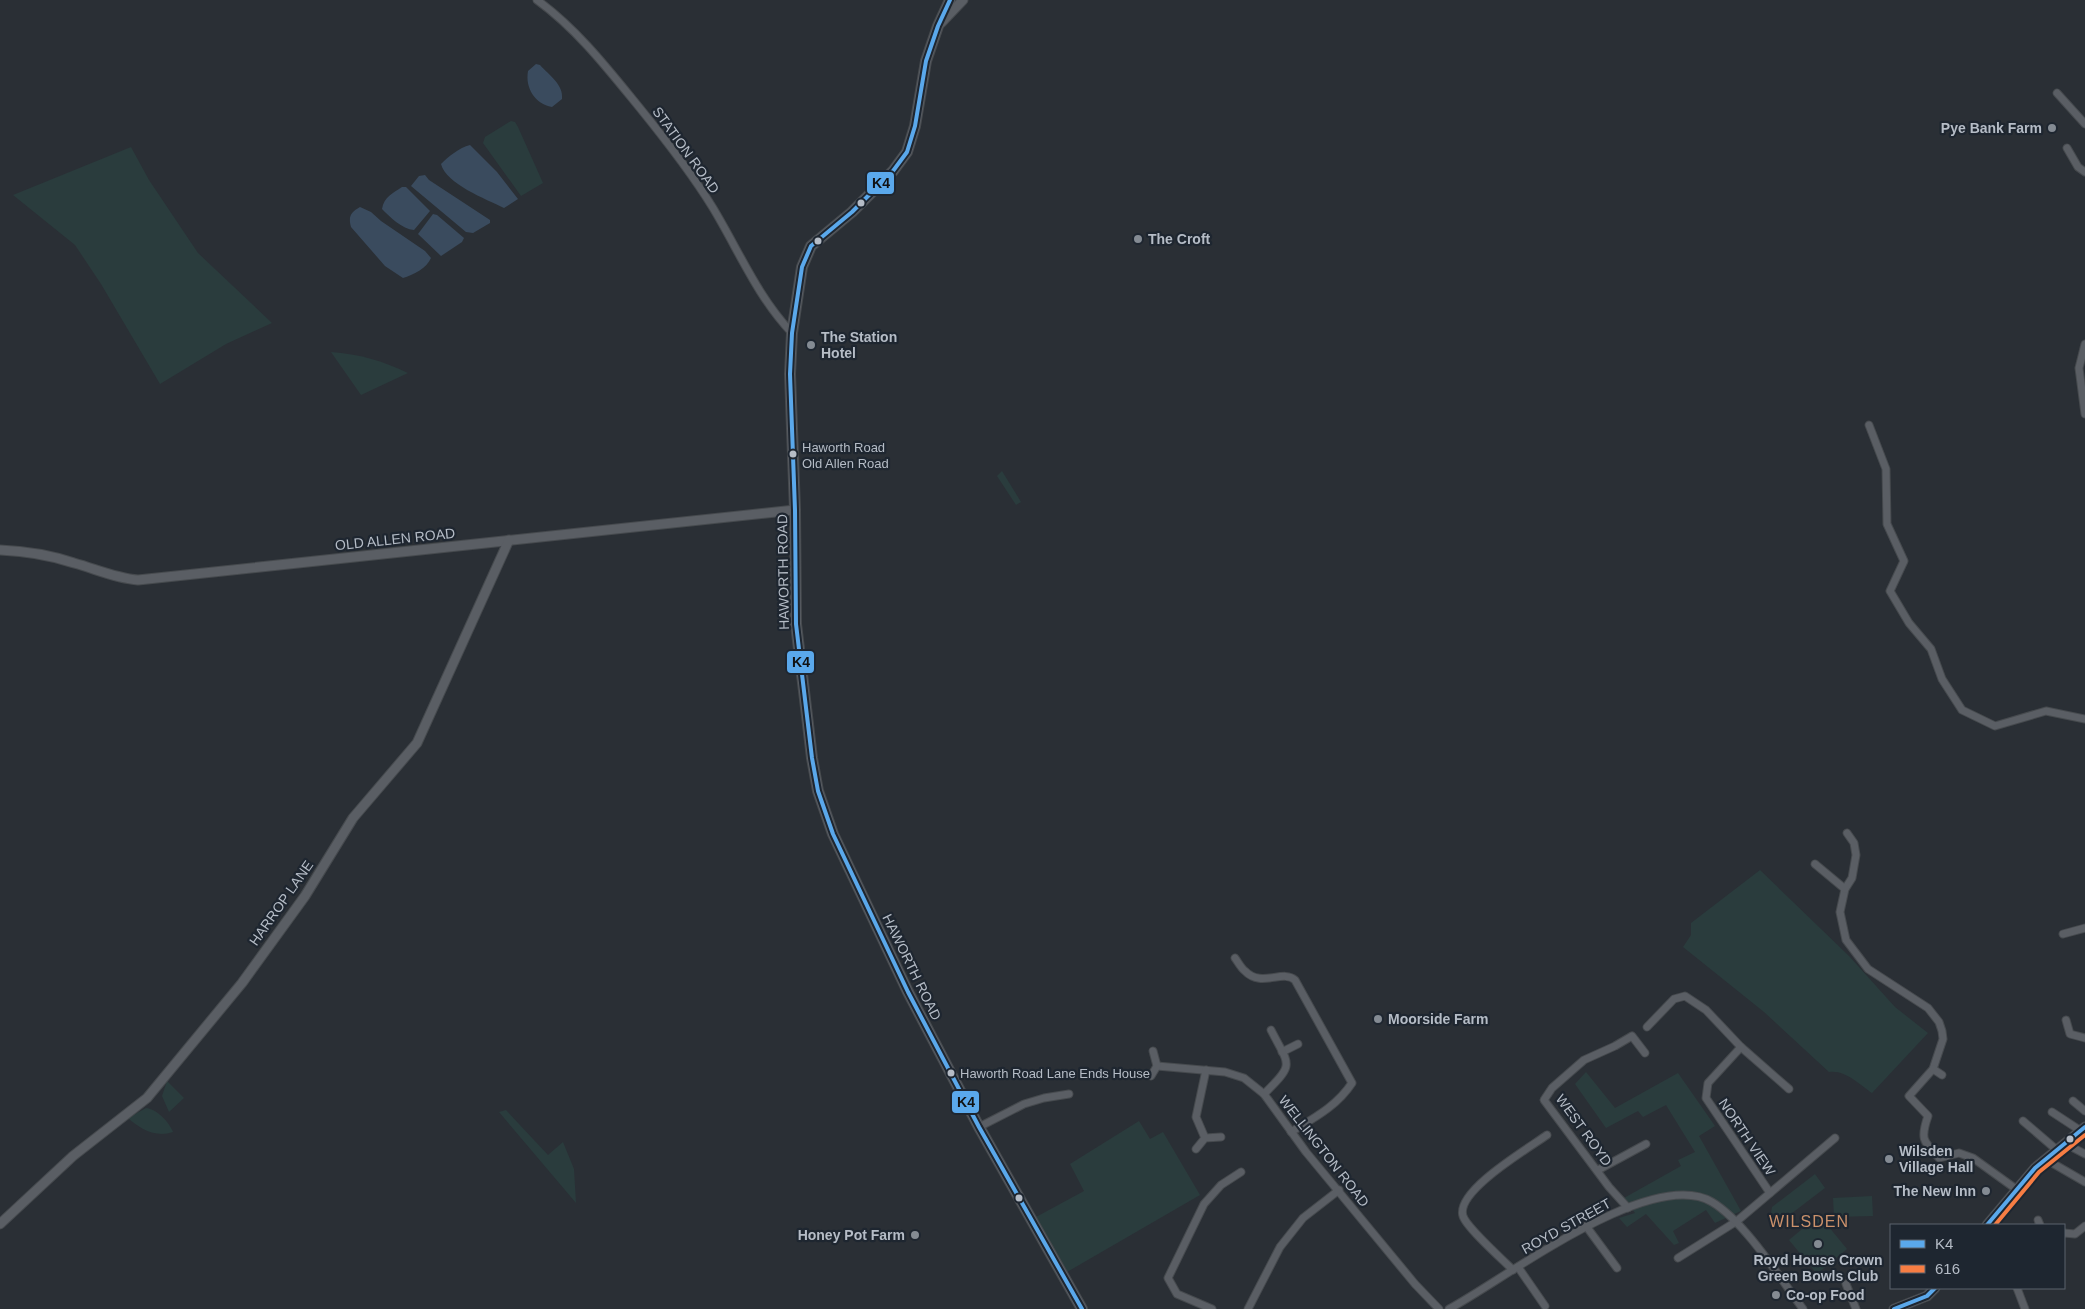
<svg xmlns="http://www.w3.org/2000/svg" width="2085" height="1309" viewBox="0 0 2085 1309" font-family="Helvetica,sans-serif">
  <rect width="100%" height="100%" fill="#2a2f35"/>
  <!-- green -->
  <g fill="#2a3c3d">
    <polygon points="511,121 515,122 518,127 543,183 521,196 483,143 485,137"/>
    <polygon points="131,147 149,180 198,253 272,323 226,344 160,384 101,284 75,245 13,195"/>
    <path d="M331,352C359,354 383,361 408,373L361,395Z"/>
    <polygon points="1002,471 1021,502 1016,505 997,476"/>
    <path d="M1760,870L1849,956L1895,1007L1928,1033L1872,1093C1861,1085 1844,1069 1829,1072L1764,1012L1683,947L1691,935V923Z"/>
    <polygon points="1586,1072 1615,1108 1678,1073 1715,1126 1699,1136 1741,1211 1715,1223 1706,1210 1673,1231 1679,1243 1674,1245 1646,1214 1627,1227 1619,1218 1635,1213 1624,1198 1681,1166 1678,1160 1695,1152 1666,1105 1643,1117 1638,1111 1606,1128 1575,1084"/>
    <polygon points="167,1081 184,1098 169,1112 162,1096"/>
    <path d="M146,1108C157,1109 169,1122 173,1132C156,1138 140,1129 128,1118Z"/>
    <polygon points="506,1110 548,1155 563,1142 574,1169 576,1203 499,1112"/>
    <polygon points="1139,1121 1150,1139 1163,1132 1200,1195 1067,1272 1036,1217 1084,1191 1070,1164"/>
    <polygon points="1815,1174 1825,1188 1787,1217 1771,1213 1772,1207"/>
    <polygon points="1872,1196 1873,1216 1834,1217 1833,1198"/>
    <polygon points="1819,1215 1847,1249 1817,1274 1789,1240"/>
  </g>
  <!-- water -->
  <g fill="#3a4b5e">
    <path d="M536,64L540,65C549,75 564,85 562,99L552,107C535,104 525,88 528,71Z"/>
    <path d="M470,145L497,172L518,199L504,208C486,199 446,184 441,164C449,156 459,148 470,145Z"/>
    <polygon points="425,175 429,180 490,220 490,223 473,233 466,232 411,186 419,176"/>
    <path d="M402,187H406L430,211L414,230C402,229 390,217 382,209C384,197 393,193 402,187Z"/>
    <path d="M360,207L371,212L381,221L425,251L431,258C427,268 413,275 403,278L385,266L351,227C348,216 351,212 360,207Z"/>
    <polygon points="433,214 437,215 464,238 462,242 441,256 418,234"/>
  </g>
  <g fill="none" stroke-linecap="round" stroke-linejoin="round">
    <!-- minor casing -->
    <g stroke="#464a4e" stroke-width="9">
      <g id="minor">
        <path d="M537,0C577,29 608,69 639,107C665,139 691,172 713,208C739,251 757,296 792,333"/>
        <polyline points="2057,93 2085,124"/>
        <polyline points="2067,148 2078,167 2085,172"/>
        <polyline points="2085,344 2079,368 2085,414"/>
        <polyline points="1869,425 1886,469 1887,524 1904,561 1890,591 1909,623 1931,649 1942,679 1962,710 1995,726 2046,711 2085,719"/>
        <path d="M1847,833L1854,843L1856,855L1852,878L1845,889L1840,912L1846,940L1868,969L1928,1008L1939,1022L1942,1031L1943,1039L1933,1069L1909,1096L1928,1116C1920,1139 1923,1141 1939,1158L1959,1153L1973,1158L2016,1189"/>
        <polyline points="1815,864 1845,889"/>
        <polyline points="2063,934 2085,928"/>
        <path d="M1235,958C1238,962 1241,968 1245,971C1261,988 1283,969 1295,980L1352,1083C1337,1106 1314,1118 1291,1132"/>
        <polyline points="2066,1020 2070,1034 2085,1038"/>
        <polyline points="1647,1027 1674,999 1685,996 1706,1010 1741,1047 1789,1089"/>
        <polyline points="1741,1047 1708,1083 1706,1098 1770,1193"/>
        <polyline points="1282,1052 1298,1044"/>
        <polyline points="1157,1066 1225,1072 1244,1078 1264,1094 1306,1152 1415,1284 1439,1309"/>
        <polyline points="1933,1069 1942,1075"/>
        <polyline points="1151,1076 1157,1066 1153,1051"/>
        <path d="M1264,1094C1295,1063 1290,1067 1271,1030"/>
        <polyline points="2073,1101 2085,1111"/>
        <polyline points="2052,1112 2081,1131"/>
        <polyline points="2023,1121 2058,1151"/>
        <polyline points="979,1127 1024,1104 1044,1098 1069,1094"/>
        <polyline points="1205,1138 1196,1117 1206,1070"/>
        <polyline points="2066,1144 2085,1154"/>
        <polyline points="1196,1149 1205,1138 1221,1137"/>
        <polyline points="2047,1160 2085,1182"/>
        <polyline points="1598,1170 1646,1144"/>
        <polyline points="1628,1208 1609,1187 1544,1100 1552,1088 1584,1060 1615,1046 1632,1036 1645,1053"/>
        <polyline points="2038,1220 2040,1225"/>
        <polyline points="1586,1226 1617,1268"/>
        <polyline points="2064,1233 2075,1234 2085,1226"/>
        <polyline points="1678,1258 1737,1221 1835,1138"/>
        <polyline points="1518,1267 1545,1306"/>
        <path d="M1513,1270C1503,1260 1466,1227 1463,1216C1455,1191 1529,1148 1547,1135"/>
        <polyline points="1846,1284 1856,1309"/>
        <polyline points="2017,1288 2025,1309"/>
        <polyline points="1212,1309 1177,1294 1168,1278 1204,1204 1221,1185 1241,1172"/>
        <polyline points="1248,1309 1280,1247 1303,1218 1339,1190"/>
        <path d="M1449,1309C1505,1279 1651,1166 1712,1202C1744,1221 1780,1278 1803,1309"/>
      </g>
    </g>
    <!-- tertiary casing -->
    <g stroke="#464a4e" stroke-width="11">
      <g id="tertiary">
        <polyline points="941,23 963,0"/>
        <path d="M0,550C25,551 50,555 74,563C96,569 115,578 138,580L795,510"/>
        <polyline points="0,1224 73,1156 147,1098 242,983 305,896 353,818 417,743 509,540"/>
        <polyline points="1987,1225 2035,1168 2085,1127"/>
        <polyline points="1894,1309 1927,1296 1935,1288"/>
      </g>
    </g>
    <!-- secondary casing -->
    <g stroke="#464a4e" stroke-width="12">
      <polyline id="secondary" points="950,0 938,26 926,61 915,126 907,152 893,171 852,212 811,246 802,267 792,333 790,374 795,510 796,624 812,758 818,791 833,834 908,992 979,1127 1082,1309"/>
    </g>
    <!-- minor -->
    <use href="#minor" stroke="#5a5e64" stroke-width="7"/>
    <!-- tertiary -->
    <use href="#tertiary" stroke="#5a5e64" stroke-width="9"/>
    <!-- secondary -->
    <use href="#secondary" stroke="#585c62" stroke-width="10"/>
    <!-- bus-1 casing -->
    <g stroke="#1e2630" stroke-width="8">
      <g id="bus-1">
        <polyline points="950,0 938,26 926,61 915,126 907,152 893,171 852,212 811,246 802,267 792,333 790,374 795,510 796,624 812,758 818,791 833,834 908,992 979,1127 1082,1309"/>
        <polyline points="1987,1225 2035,1168 2085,1127"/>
        <polyline points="1894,1309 1927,1296 1935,1288"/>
      </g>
    </g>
    <!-- bus-2 casing -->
    <g stroke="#1e2630" stroke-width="8">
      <polyline id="bus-2" points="1995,1225 2039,1172 2085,1135"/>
    </g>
    <!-- bus-1 -->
    <use href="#bus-1" stroke="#5aa8eb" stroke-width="4"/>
    <!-- bus-2 -->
    <use href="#bus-2" stroke="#f77d43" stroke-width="4"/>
  </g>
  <!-- markers -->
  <g fill="#848b93" stroke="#1e2630" stroke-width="2">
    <circle cx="2052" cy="128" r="5"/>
    <circle cx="1138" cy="239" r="5"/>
    <circle cx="811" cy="345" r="5"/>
    <circle cx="1378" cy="1019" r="5"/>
    <circle cx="1889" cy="1159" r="5"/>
    <circle cx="1986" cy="1191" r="5"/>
    <circle cx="915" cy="1235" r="5"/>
    <circle cx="1818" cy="1244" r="5"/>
    <circle cx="1776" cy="1295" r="5"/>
  </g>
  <g fill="#b5bcc6" stroke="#1e2630" stroke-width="2">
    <circle cx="861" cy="203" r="4.5"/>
    <circle cx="818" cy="241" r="4.5"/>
    <circle cx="793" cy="454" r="4.5"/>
    <circle cx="951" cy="1073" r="4.5"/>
    <circle cx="2070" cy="1139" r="4.5"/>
    <circle cx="1019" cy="1198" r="4.5"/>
  </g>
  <g text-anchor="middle" stroke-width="4.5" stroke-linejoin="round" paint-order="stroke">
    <!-- bus labels -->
    <g font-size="13" fill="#b5bcc6" stroke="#1e2630" text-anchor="start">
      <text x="802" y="452">Haworth Road<tspan x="802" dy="16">Old Allen Road</tspan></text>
      <text x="960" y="1078">Haworth Road Lane Ends House</text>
    </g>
    <!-- poi labels -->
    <g font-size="14" font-weight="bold" fill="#b5bcc6" stroke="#1e2630" text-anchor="start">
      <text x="2042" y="133" text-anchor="end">Pye Bank Farm</text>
      <text x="1148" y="244">The Croft</text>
      <text x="821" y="342">The Station<tspan x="821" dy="16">Hotel</tspan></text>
      <text x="1388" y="1024">Moorside Farm</text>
      <text x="1899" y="1156">Wilsden<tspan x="1899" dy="16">Village Hall</tspan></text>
      <text x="1976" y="1196" text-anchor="end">The New Inn</text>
      <text x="905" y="1240" text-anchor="end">Honey Pot Farm</text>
      <text x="1818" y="1265" text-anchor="middle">Royd House Crown<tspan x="1818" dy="16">Green Bowls Club</tspan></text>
      <text x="1786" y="1300">Co-op Food</text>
    </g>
    <!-- street labels -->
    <g font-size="14" fill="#b5bcc6" stroke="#1e2630">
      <text transform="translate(686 150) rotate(54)" y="5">STATION ROAD</text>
      <text transform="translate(395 539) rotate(-6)" y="5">OLD ALLEN ROAD</text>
      <text transform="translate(783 572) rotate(-91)" y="5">HAWORTH ROAD</text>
      <text transform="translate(281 903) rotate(-55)" y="5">HARROP LANE</text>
      <text transform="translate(912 967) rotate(64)" y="5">HAWORTH ROAD</text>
      <text transform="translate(1584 1130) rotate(54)" y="5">WEST ROYD</text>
      <text transform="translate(1747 1137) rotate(56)" y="5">NORTH VIEW</text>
      <text transform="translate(1324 1151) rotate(52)" y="5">WELLINGTON ROAD</text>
      <text transform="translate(1566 1226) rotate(-29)" y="5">ROYD STREET</text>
    </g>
    <!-- quarter labels -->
    <g font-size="16" letter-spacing="1" fill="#cb916b" stroke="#1e2630">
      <text x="1809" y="1227">WILSDEN</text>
    </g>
  </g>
  <g stroke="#1e2630" stroke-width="2">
    <rect x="866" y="171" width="29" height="24" rx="5" fill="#5aa8eb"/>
    <rect x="786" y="650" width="29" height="24" rx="5" fill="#5aa8eb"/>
    <rect x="951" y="1090" width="29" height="24" rx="5" fill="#5aa8eb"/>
  </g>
  <g font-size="14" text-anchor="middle" font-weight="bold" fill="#111">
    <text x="881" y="188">K4</text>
    <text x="801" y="667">K4</text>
    <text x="966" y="1107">K4</text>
  </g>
  <!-- legend -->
  <rect x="1890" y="1224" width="175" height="65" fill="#1e2630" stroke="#5a626c"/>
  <rect x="1900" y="1240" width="25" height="8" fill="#5aa8eb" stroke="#5a626c"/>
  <text x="1935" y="1249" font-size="15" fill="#b5bcc6">K4</text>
  <rect x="1900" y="1265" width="25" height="8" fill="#f77d43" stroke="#5a626c"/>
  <text x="1935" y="1274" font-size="15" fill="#b5bcc6">616</text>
</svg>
